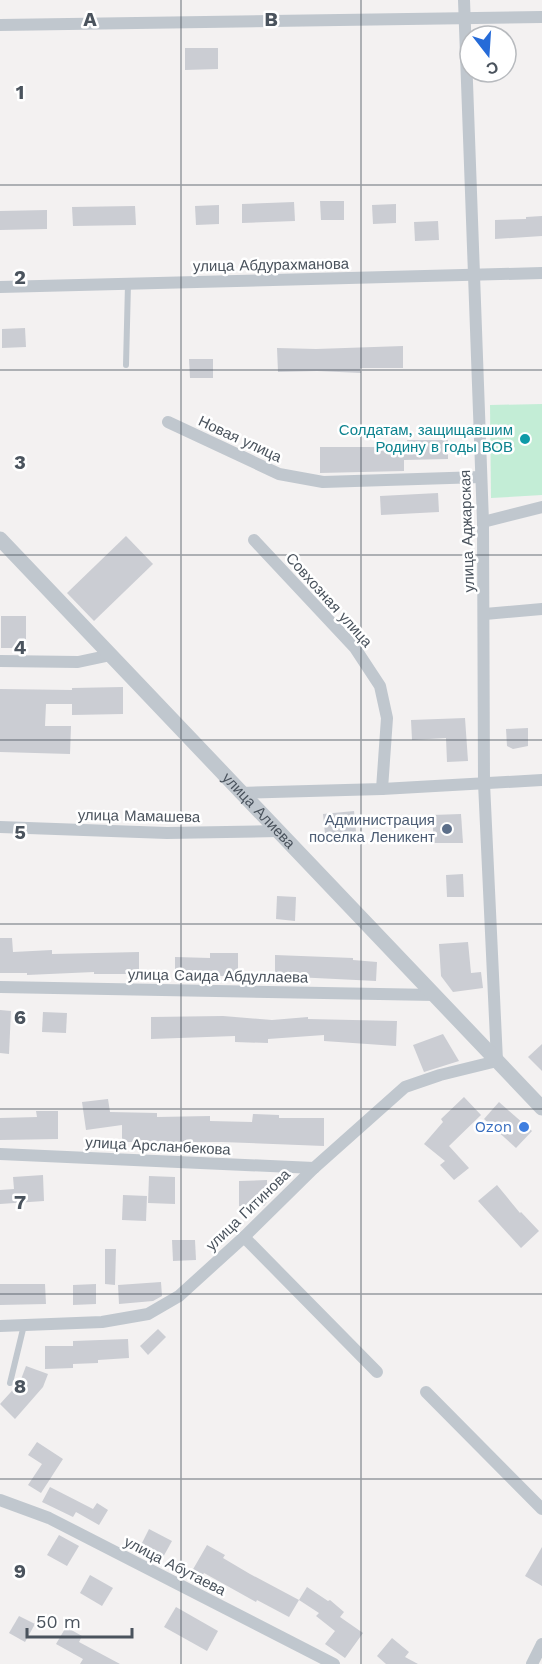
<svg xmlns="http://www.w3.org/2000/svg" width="542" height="1664" viewBox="0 0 542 1664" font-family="'Work Sans',sans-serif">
  <rect width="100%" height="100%" fill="#f3f1f1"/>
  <!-- green -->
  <polygon fill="#c3edd6" points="542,404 542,495 491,498 490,405"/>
  <!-- building -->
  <g fill="#cbcdd3">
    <polygon points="185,48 218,48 218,69 185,70"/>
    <polygon points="320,201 344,201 344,220 321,220"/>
    <polygon points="294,202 295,221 242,223 242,204"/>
    <polygon points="396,204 396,223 373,224 372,205"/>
    <polygon points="219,205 219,224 196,225 195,206"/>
    <polygon points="135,206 136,225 73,226 72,207"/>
    <polygon points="47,210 47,229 0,230 0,211"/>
    <polygon points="542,216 542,236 495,239 495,220 526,219 526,217"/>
    <polygon points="438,221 439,240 415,241 414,222"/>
    <polygon points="25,328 26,347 2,348 2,329"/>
    <polygon points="403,346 403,368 360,368 361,373 317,371 278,372 277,348 316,349"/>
    <polygon points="189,359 213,359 213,378 190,378"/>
    <polygon points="407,440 448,440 448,459 404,460 404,471 320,473 320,447 408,447"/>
    <polygon points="438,493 439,512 381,515 380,496"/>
    <polygon points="126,536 153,564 94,621 67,593"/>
    <rect x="1" y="616" width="25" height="32"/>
    <polygon points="123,687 123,714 72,715 72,704 46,704 45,726 71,726 70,754 0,752 0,689 72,690 72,688"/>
    <polygon points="465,718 468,761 447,762 446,738 412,740 411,720"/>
    <polygon points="528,728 528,746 513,749 507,746 506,729"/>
    <polygon points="354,811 357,841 326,844 323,814"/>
    <polygon points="461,814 463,843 434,843 432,815"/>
    <polygon points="463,874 464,897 447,897 446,875"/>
    <polygon points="277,896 296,897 295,921 276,919"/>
    <polygon points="0,938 12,938 13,952 52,950 52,954 139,952 139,974 94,974 94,972 27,975 27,973 0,973"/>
    <polygon points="468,942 471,973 481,972 483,988 453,992 441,976 439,944"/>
    <polygon points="210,953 238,953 238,976 175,976 175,957 210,958"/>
    <polygon points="275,955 353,958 353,960 377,962 376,981 275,976"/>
    <polygon points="0,1010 11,1011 9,1054 0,1053"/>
    <polygon points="43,1012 67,1013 66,1033 42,1032"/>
    <polygon points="223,1016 272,1020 308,1017 308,1019 397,1021 396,1046 324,1041 324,1035 268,1039 268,1043 235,1042 235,1036 151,1039 151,1017"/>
    <polygon points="443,1034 459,1061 424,1072 413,1045"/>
    <polygon points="542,1044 542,1071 528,1057"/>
    <polygon points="464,1097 481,1115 449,1146 469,1168 454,1180 440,1165 445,1161 424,1144 443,1122 441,1119"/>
    <polygon points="108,1099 110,1112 157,1113 157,1117 210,1116 210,1121 252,1122 253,1114 279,1115 279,1118 324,1118 324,1146 221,1142 122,1142 122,1125 86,1130 82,1102"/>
    <polygon points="499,1102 532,1131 516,1148 484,1119"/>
    <polygon points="36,1111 58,1111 58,1139 0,1140 0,1118 37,1117"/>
    <polygon points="43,1175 44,1201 0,1204 0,1190 14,1189 13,1177"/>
    <polygon points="149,1176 175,1177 175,1204 148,1203"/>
    <polygon points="267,1180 267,1202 264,1206 239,1206 239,1181"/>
    <polygon points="497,1185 520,1213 521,1212 539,1231 521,1248 478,1201"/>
    <polygon points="123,1195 147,1196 146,1221 122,1220"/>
    <polygon points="172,1240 195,1240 196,1260 173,1261"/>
    <polygon points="105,1249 116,1249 115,1285 105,1284"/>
    <polygon points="161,1282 162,1296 153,1301 119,1304 118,1285"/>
    <polygon points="0,1284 45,1284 46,1304 0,1305"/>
    <polygon points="96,1284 96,1304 73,1305 73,1285"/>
    <polygon points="158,1329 166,1337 148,1355 140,1346"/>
    <polygon points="128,1339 129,1358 98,1360 98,1363 73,1364 73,1368 45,1369 45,1346 73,1346 73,1341"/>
    <polygon points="26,1366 48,1374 43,1387 15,1419 0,1404 20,1382"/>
    <polygon points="37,1442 63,1459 41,1493 28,1485 42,1464 28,1455"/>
    <polygon points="50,1487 93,1509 97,1503 108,1510 99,1525 76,1512 73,1517 42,1502"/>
    <polygon points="149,1529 172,1541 162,1559 140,1547"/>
    <polygon points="59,1535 79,1546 67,1566 47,1555"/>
    <polygon points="207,1545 225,1555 223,1558 250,1574 299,1600 289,1617 257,1600 256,1602 204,1573 198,1584 188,1578"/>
    <polygon points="542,1547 542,1586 525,1576"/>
    <polygon points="90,1575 113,1588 102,1606 80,1593"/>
    <polygon points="307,1587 328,1601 330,1600 344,1612 340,1617 363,1633 345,1658 325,1644 335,1631 316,1616 319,1613 299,1600"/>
    <polygon points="176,1607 218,1631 207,1651 164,1627"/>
    <polygon points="19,1616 35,1624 25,1642 9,1633"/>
    <polygon points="66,1627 82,1636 79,1642 120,1664 80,1664 83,1659 56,1644"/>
    <polygon points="392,1638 409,1652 405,1657 418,1664 386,1664 377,1656"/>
  </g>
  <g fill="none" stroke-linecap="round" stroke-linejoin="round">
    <!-- service -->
    <g stroke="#c0c7ce" stroke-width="6">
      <polyline points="126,365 128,284"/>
      <polyline points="10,1383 24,1325"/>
    </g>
    <!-- minor -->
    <g stroke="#c0c7ce" stroke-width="12">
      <polyline points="0,25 542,17"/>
      <polyline points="0,287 542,273"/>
      <polyline points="168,422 279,474 323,482 481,477"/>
      <polyline points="483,522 542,507"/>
      <polyline points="254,540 355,648 380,686 387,718 382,789"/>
      <polyline points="485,614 542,609"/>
      <polyline points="0,661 78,662 111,655"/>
      <polyline points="240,793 382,789 542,780"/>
      <polyline points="0,827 167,833 278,831"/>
      <polyline points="0,987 435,995"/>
      <polyline points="0,1154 314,1168"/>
      <polyline points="244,1237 377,1372"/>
      <polyline points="0,1326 102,1322 148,1314 179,1296 244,1237 314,1168 405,1087 440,1075 497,1061 484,783 483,522 464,0"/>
      <polyline points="426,1392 542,1509"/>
      <polyline points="0,1500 49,1518 334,1664"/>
      <polyline points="532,1664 542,1644"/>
    </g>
    <!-- tertiary -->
    <path stroke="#c0c7ce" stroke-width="15" id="s1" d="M0,539L542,1108"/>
  </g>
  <!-- grid -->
  <path fill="none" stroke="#4a535d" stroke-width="1.5" stroke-opacity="0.55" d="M181,0V1664M361,0V1664M0,185H542M0,370H542M0,555H542M0,740H542M0,924H542M0,1109H542M0,1294H542M0,1479H542"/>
  <!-- markers -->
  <circle fill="#0f9aa8" stroke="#fff" stroke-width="2" cx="525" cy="439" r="6"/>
  <circle fill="#5c6f8a" stroke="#fff" stroke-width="2" cx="447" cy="829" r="6"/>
  <circle fill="#3f7fe0" stroke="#fff" stroke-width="2" cx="524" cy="1127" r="6"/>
  <g text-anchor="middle" stroke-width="5" stroke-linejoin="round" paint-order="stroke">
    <!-- street labels -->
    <g font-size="15" fill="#4a535d" stroke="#fff">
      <text transform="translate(271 265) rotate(-1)" y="5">улица Абдурахманова</text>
      <text transform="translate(240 439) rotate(25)" y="5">Новая улица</text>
      <text transform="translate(467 531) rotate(-92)" y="5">улица Аджарская</text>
      <text transform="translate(329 600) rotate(48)" y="5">Совхозная улица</text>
      <text dy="5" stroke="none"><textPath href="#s1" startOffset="375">улица Алиева</textPath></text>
      <text transform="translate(139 816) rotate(1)" y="5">улица Мамашева</text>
      <text transform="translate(218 976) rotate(1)" y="5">улица Саида Абдуллаева</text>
      <text transform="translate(158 1146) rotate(3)" y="5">улица Арсланбекова</text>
      <text transform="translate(248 1210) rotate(-44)" y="5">улица Гитинова</text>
      <text transform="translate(175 1566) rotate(27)" y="5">улица Абутаева</text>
    </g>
    <!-- culture labels -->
    <g font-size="15" fill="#0d838f" stroke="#fff" text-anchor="end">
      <text x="513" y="435">Солдатам, защищавшим<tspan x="513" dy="17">Родину в годы ВОВ</tspan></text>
    </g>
    <!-- service labels -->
    <g font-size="15" fill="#4e5e75" stroke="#fff" text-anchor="end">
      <text x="435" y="825">Администрация<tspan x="435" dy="17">поселка Леникент</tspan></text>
    </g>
    <!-- shop labels -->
    <g font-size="15" fill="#366cbe" stroke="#fff" text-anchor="end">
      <text x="512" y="1132">Ozon</text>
    </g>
  </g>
  <g font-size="20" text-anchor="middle" font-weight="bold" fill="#4a535d" stroke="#fff" stroke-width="5" stroke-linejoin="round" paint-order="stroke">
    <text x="90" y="26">A</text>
    <text x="271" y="26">B</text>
    <text x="20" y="99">1</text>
    <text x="20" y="284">2</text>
    <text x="20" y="469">3</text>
    <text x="20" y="654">4</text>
    <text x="20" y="839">5</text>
    <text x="20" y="1024">6</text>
    <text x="20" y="1209">7</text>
    <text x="20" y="1393">8</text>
    <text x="20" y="1578">9</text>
  </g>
  <!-- north arrow -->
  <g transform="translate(488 54) rotate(163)"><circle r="28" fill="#ffffff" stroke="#b7babe" stroke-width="1.5"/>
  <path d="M0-4.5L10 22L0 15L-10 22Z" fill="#266bd8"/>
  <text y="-9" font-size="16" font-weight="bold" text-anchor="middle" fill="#4a535d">С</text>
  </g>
  <!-- scale -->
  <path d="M27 1628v9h105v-9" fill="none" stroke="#4a535d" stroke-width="3"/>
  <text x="36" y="1628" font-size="18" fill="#4a535d" stroke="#ffffff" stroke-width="4.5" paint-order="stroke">50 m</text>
</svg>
